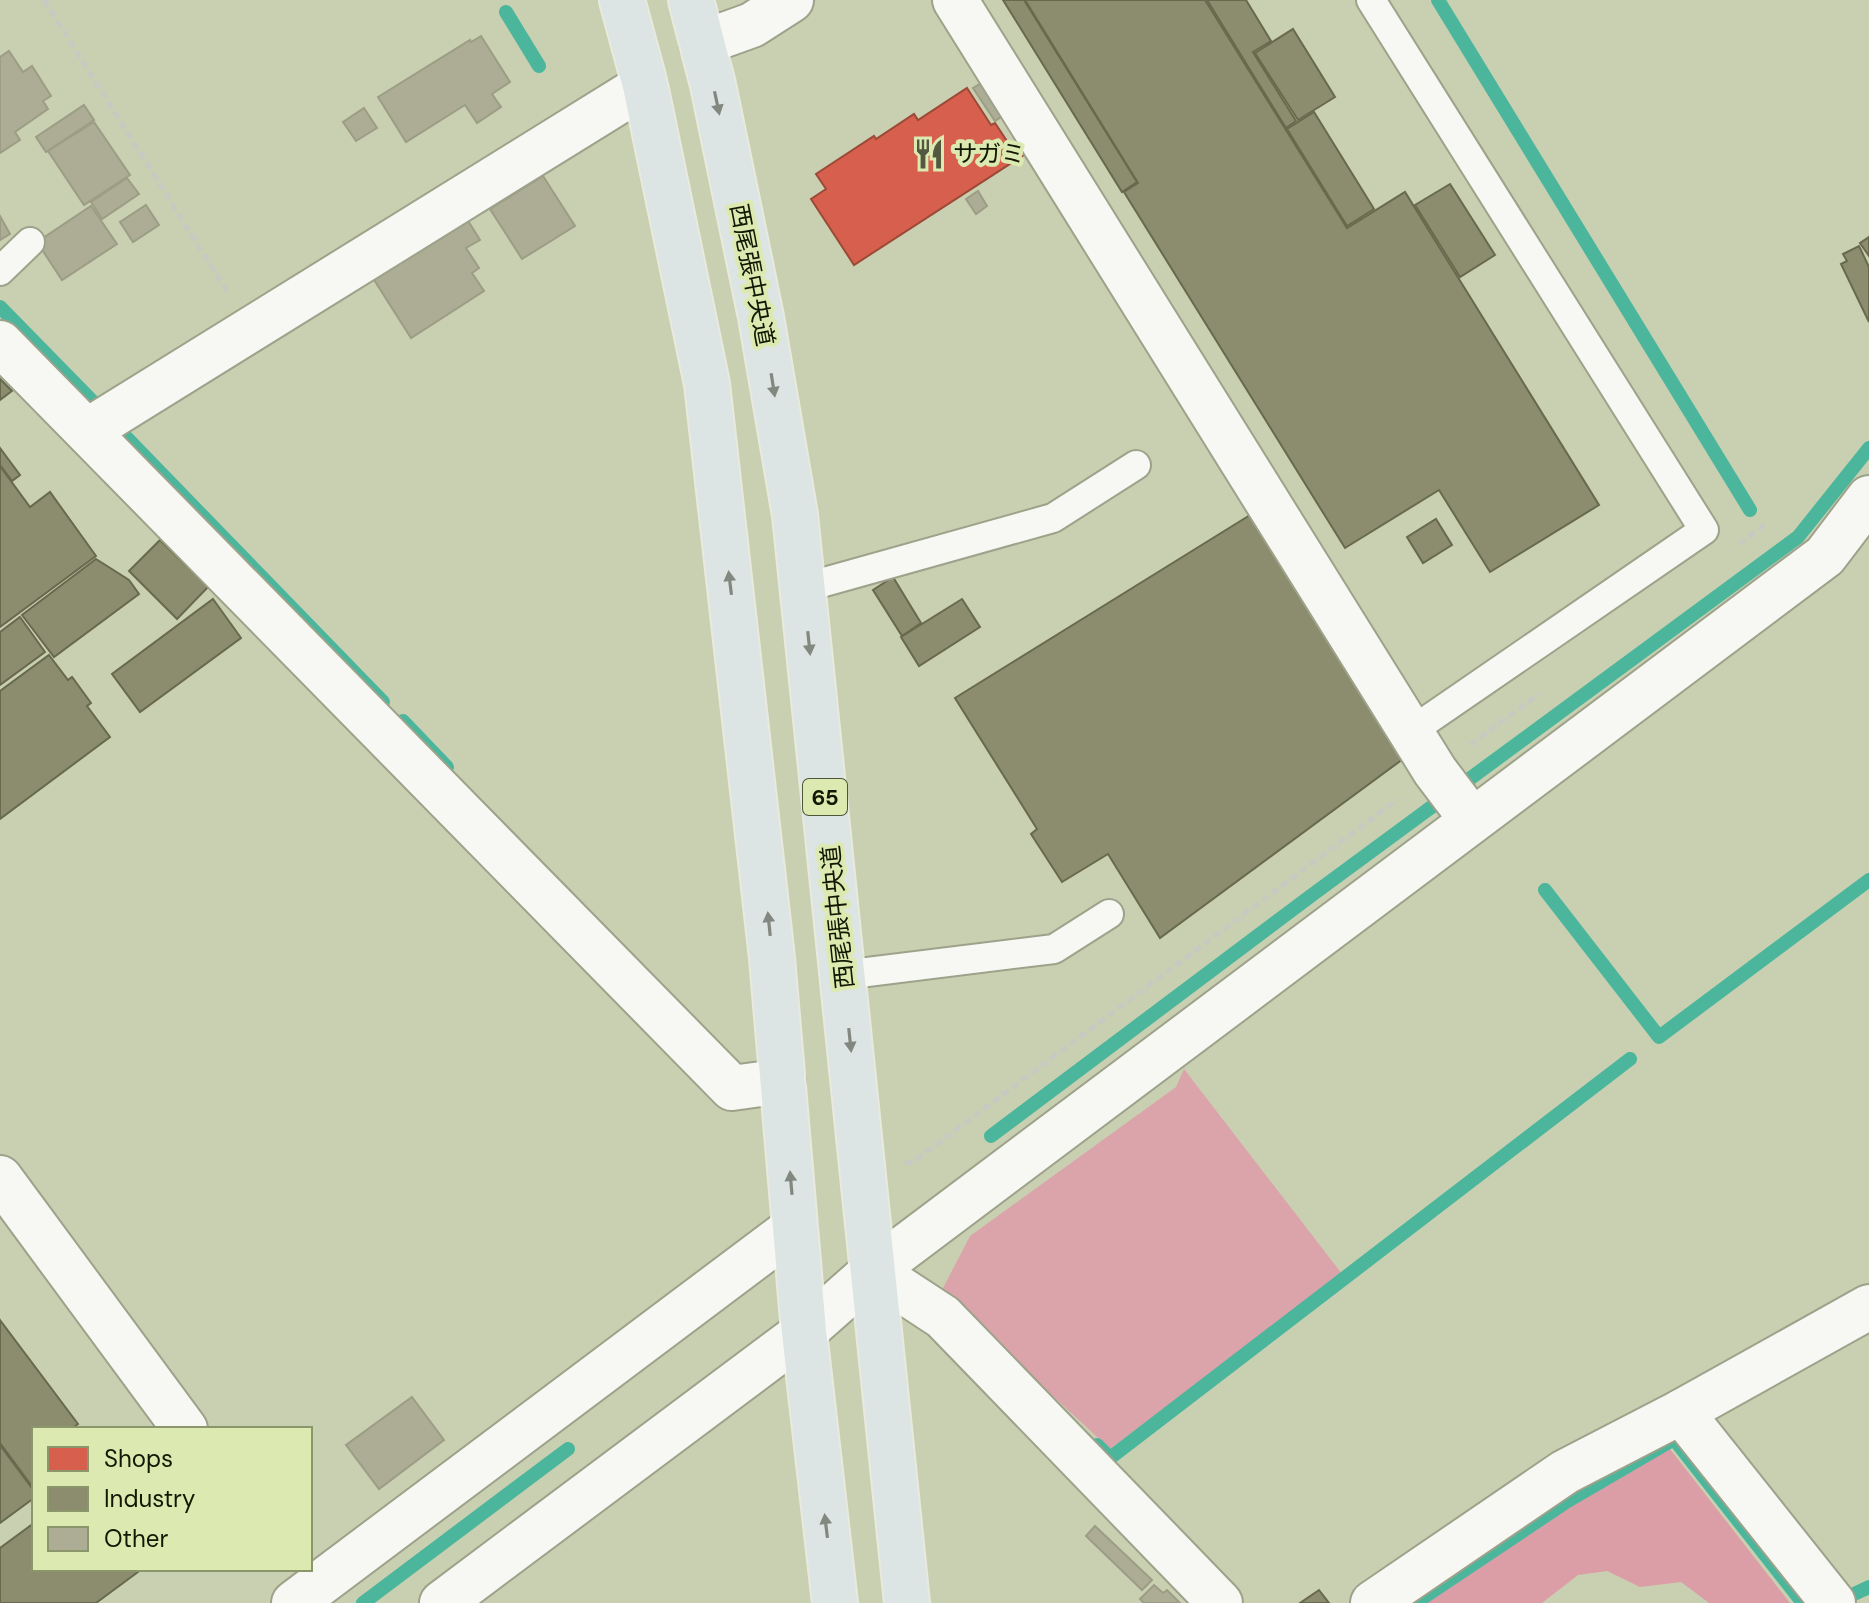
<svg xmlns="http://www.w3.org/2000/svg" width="1869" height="1603" viewBox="0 0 1869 1603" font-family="'DM Sans','Noto Sans JP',sans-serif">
  <rect width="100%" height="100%" fill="#c9d0b1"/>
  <!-- green -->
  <polygon fill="#dba4aa" points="1184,1069 1342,1274 1110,1449 941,1292 970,1236 1176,1087"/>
  <!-- forest -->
  <polygon fill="#db9ea7" points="1670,1449 1790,1603 1709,1603 1681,1582 1640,1587 1607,1571 1578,1575 1542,1603 1423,1603 1567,1507"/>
  <!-- shops -->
  <polygon fill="#d6604d" stroke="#9c4a37" stroke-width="2" points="967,88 991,125 995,123 1011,147 1023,139 1030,151 854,265 811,199 826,189 816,174 874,136 876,139 914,114 918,120"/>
  <!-- industry -->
  <g fill="#8c8c6e" stroke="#68694e" stroke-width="2">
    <polygon points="1003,0 1024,0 1137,182 1122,192"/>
    <polygon points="1025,0 1205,0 1347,228 1405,192 1599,505 1490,572 1439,490 1345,548 1124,192 1138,183"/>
    <polygon points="1207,0 1246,0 1271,41 1253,52 1296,121 1286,128"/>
    <polygon points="1293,29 1335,97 1298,120 1255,53"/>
    <polygon points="1314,112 1374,209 1347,226 1287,129"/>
    <polygon points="1450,184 1495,255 1460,277 1415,205"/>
    <polygon points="1869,237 1869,256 1860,243"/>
    <polygon points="1859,246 1869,267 1869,322 1841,264 1847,261 1843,254"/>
    <polygon points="0,379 12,391 0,400"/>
    <polygon points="0,448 20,475 12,481 0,465"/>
    <polygon points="0,466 30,507 50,492 96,556 0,627"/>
    <polygon points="1250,515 1403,759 1160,938 1108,854 1062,882 1031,834 1037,829 955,698"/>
    <polygon points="1436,519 1452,545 1423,563 1407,537"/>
    <polygon points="160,540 208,587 177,619 129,571"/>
    <polygon points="96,559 129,580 139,594 54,657 22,615"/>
    <polygon points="893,577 921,623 902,636 873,590"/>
    <polygon points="213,599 241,638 140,712 112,674"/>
    <polygon points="962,599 980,627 919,666 901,637"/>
    <polygon points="20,617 45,652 0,685 0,632"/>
    <polygon points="49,655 68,680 72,677 91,703 87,706 110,737 0,819 0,691"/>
    <polygon points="0,1320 78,1424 71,1429 34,1429 34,1489 0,1443"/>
    <polygon points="0,1445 34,1491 34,1498 0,1523"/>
    <polygon points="34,1523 34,1569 142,1569 96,1603 0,1603 0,1548"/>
    <polygon points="1319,1590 1329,1603 1300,1603"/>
  </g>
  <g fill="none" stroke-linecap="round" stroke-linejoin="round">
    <!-- stream -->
    <g stroke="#4cb69d" stroke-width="14">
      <polyline points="1438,0 1750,510"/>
      <polyline points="506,12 539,66"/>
      <polyline points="0,307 92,401"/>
      <polyline points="119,430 383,702"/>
      <polyline points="403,721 447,767"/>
      <polyline points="1545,890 1659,1037 1869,880"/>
      <polyline points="991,1136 1312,895 1798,537 1869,448"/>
      <polyline points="1097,1445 1110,1458 1630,1059"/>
      <polyline points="1854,1594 1869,1587"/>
      <polyline points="363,1603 568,1449"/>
      <polyline points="1415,1603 1566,1502 1674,1439 1803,1603"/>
    </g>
  </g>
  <!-- building -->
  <g fill="#acad94" stroke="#9c9d84" stroke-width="2">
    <polygon points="481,36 510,82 492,94 501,107 477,123 465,105 406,142 378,97 470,40 471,42"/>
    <polygon points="9,51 23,72 32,66 51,96 43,101 48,109 15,132 20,140 0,153 0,57"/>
    <polygon points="986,80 1007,113 995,121 973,88"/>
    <polygon points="84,105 94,120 46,152 36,137"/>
    <polygon points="364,108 377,128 356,141 343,122"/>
    <polygon points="94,122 130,175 84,205 48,151"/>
    <polygon points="543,176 575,226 522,259 490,209"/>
    <polygon points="127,178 139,194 102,219 91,202"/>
    <polygon points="978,191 987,206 976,214 966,199"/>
    <polygon points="146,205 159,225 133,242 120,222"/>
    <polygon points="91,206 117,244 62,280 37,242"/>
    <polygon points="0,216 10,234 0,240"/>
    <polygon points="465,216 480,240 466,248 479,268 472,273 484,291 411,338 371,275"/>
    <polygon points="412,1397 444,1440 379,1489 346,1445"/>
    <polygon points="1095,1526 1152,1580 1142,1590 1086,1536"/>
    <polygon points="1154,1585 1163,1593 1167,1590 1180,1603 1144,1603 1140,1599"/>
  </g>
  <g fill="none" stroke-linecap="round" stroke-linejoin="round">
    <!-- lane casing -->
    <g stroke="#9da28a" stroke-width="32">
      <g id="lane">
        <polyline points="1371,0 1704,530 1410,732"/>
        <polyline points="0,271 30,242"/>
        <polyline points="803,588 1053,518 1136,465"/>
        <polyline points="843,975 1054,949 1109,914"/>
      </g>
    </g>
    <!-- street casing -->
    <g stroke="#9da28a" stroke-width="48">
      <g id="street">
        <polyline points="955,0 1435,771 1472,820"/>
        <polyline points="702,43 752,25 791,0"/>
        <polyline points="0,343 732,1088 783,1081"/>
        <polyline points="87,431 645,85"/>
        <polyline points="0,1178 185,1429"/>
        <polyline points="873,1271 943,1317 1220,1603"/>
        <polyline points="1681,1412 1833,1603"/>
        <polyline points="294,1603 795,1227"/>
        <polyline points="442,1603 804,1332 873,1271 1825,556 1869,498"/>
        <polyline points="1373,1603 1565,1472 1681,1412 1869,1307"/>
      </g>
    </g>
    <!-- primary casing -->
    <g stroke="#e7eadc" stroke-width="48">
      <g id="primary">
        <polyline points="622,0 645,85 707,384 772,958 804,1332 835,1603"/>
        <polyline points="691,0 713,85 761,317 795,515 907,1603"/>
      </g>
    </g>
    <!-- path -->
    <g stroke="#c7cac0" stroke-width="5" stroke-dasharray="8 4" stroke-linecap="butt">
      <polyline points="44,0 227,291"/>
      <polyline points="1739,544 1767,523"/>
      <polyline points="1470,745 1539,694"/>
      <polyline points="905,1163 913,1162 1398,799"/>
    </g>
    <!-- lane -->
    <use href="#lane" stroke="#f7f8f3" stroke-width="28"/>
    <!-- street -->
    <use href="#street" stroke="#f7f8f3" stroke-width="44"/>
    <!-- primary -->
    <use href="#primary" stroke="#dce4e4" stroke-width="44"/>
  </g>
  <!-- one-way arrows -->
  <defs><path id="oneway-solid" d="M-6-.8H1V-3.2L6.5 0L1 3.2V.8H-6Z" transform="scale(2)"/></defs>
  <g fill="#82887f">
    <use href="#oneway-solid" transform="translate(717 103) rotate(78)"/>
    <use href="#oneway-solid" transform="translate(773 385) rotate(81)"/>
    <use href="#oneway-solid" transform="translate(730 583) rotate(-97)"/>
    <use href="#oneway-solid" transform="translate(809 643) rotate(84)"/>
    <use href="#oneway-solid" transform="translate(769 924) rotate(-96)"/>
    <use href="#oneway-solid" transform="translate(850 1040) rotate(84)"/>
    <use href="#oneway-solid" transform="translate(791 1183) rotate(-95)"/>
    <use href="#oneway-solid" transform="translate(826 1526) rotate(-97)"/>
  </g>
  <!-- icons -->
  <defs>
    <g id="restaurant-bare" transform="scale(2.4)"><path d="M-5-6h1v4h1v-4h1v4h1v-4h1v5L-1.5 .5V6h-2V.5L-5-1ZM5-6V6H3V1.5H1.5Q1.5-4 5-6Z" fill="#535840" stroke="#dceab1" stroke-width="2.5" paint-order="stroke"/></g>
  </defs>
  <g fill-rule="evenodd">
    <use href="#restaurant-bare" x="929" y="154"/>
  </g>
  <g text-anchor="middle" stroke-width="8" stroke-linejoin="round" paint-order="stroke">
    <!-- shield labels -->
    <rect fill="#dceab1" stroke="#4f5637" stroke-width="2" x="803" y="779" width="44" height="36" rx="6"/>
    <g font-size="22" font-weight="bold" fill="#131703">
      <text x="825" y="805">65</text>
    </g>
    <!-- poi labels -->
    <g font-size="24" fill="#131703" stroke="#dceab1" text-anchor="start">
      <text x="953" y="162">サガミ</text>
    </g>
    <!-- street labels -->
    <g font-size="24" fill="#131703" stroke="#dceab1">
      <text transform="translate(752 275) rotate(79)" y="8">西尾張中央道</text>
      <text transform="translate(838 917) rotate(-96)" y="8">西尾張中央道</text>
    </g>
  </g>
  <!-- legend -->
  <rect x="32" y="1427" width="280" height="144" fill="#dceab1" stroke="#8c966b" stroke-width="2"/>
  <rect x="48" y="1447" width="40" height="24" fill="#d6604d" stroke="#8c966b" stroke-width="2"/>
  <text x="104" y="1467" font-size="24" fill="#131703">Shops</text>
  <rect x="48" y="1487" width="40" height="24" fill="#8c8c6e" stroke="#8c966b" stroke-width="2"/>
  <text x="104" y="1507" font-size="24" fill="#131703">Industry</text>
  <rect x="48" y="1527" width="40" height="24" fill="#acad94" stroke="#8c966b" stroke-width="2"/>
  <text x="104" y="1547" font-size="24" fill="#131703">Other</text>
</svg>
